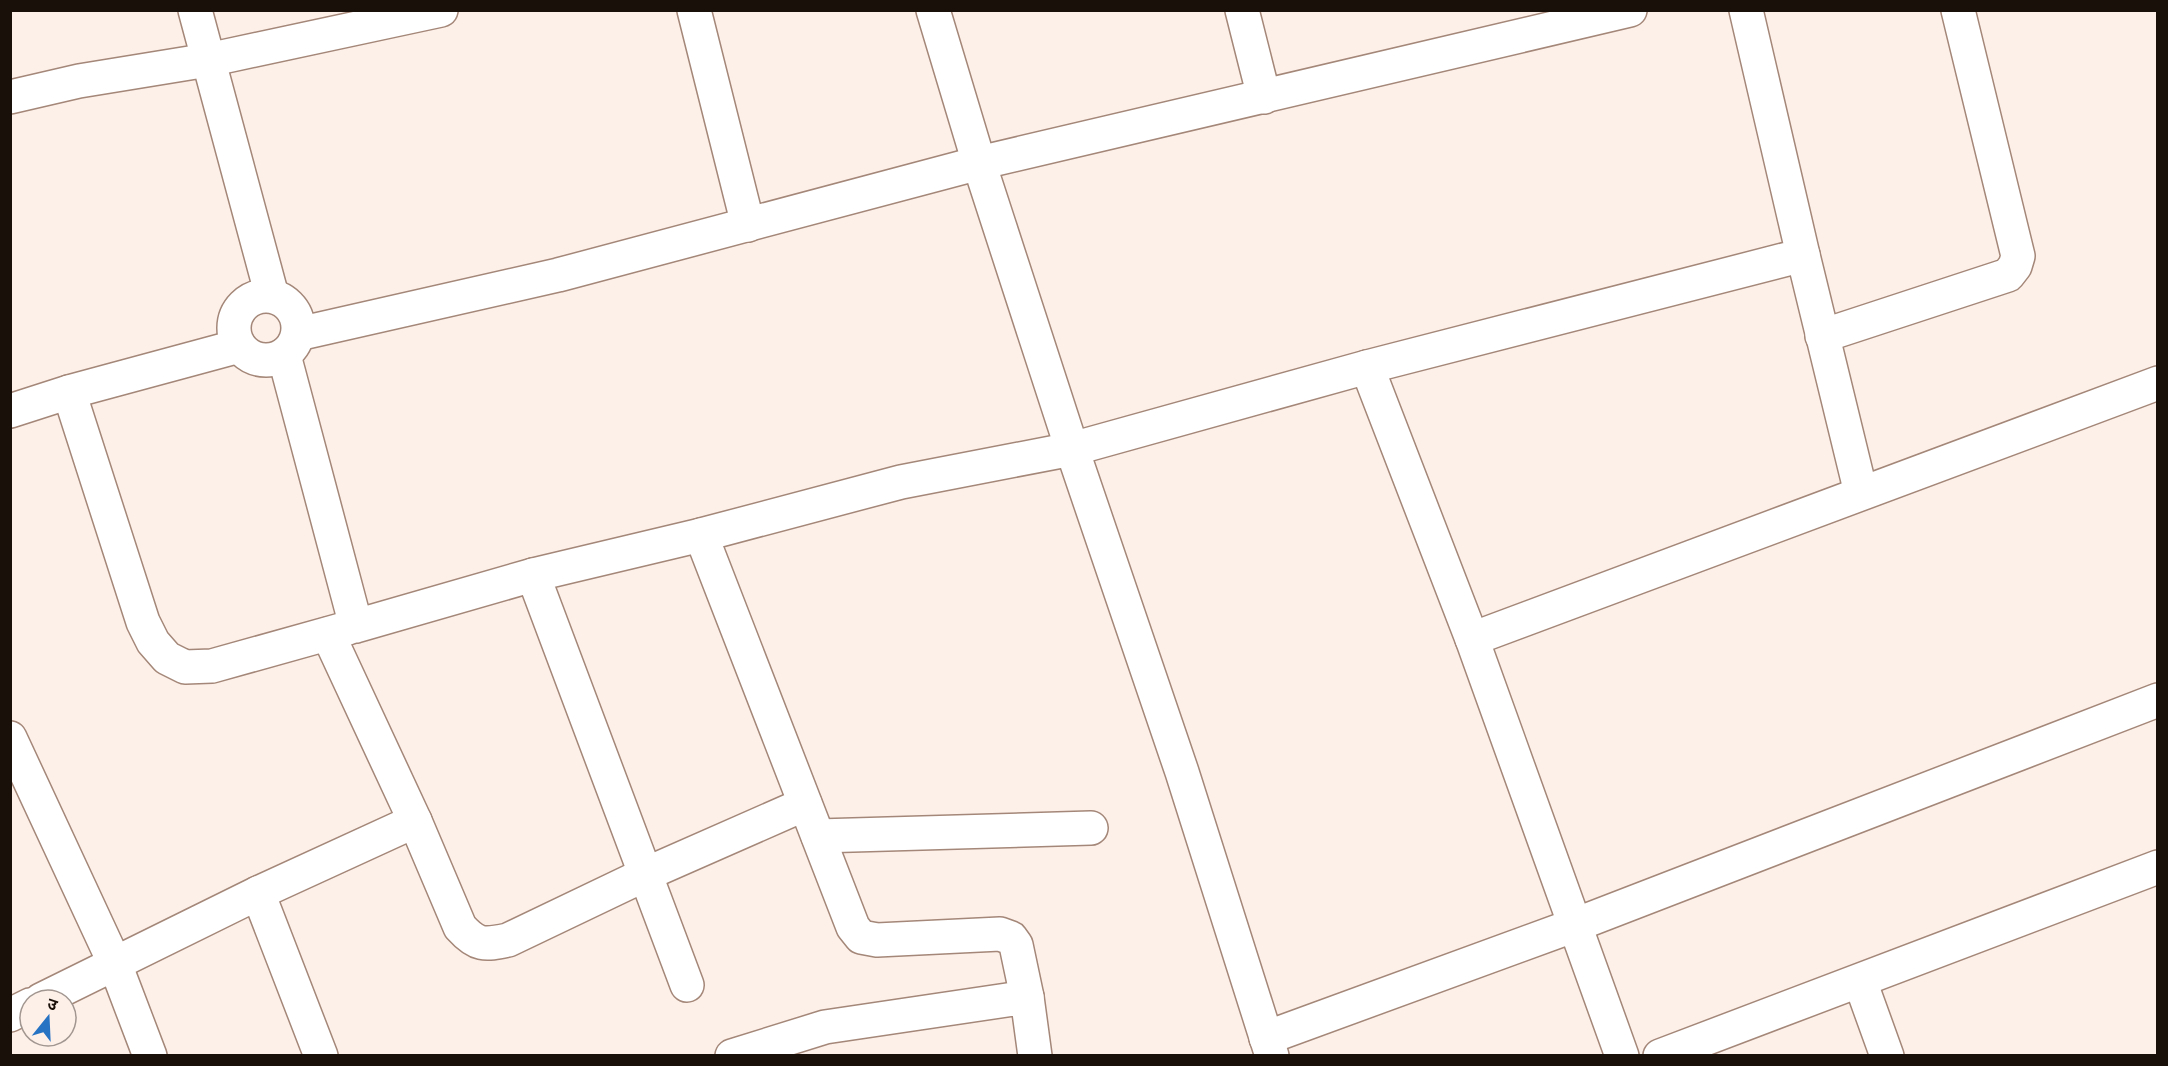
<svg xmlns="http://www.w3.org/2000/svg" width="2168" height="1066" viewBox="0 0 2168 1066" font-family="'Sofia Sans Condensed','Noto Sans Devanagari',sans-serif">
  <rect width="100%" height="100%" fill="#fdf0e9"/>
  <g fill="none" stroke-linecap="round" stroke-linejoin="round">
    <!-- minor casing -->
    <g stroke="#a48778" stroke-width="36">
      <g id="minor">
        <polyline points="195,10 272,296"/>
        <polyline points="694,10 748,225"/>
        <polyline points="1242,10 1264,97"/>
        <polyline points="10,97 79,81 208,60 441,10"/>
        <polyline points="1803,255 1861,493"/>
        <circle cx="266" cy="328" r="32"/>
        <polyline points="298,334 558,275 979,163 1630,10"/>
        <polyline points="1822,336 2008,275 2015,266 2018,256 1958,10"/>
        <polyline points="284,355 356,626 533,575 701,535 901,482 1072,449 1367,367 1803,255 1746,10"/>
        <polyline points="1367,367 1472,639 1622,1056"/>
        <polyline points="69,392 143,622 153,642 167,658 185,667 212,666 348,628"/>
        <polyline points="10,411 69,392 239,346"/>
        <polyline points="701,535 853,927 861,937 877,940 1000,934 1011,938 1016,945 1027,997"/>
        <polyline points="533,575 687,985"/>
        <polyline points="1472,639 2158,383"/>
        <polyline points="10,738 115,964 150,1056"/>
        <path d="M415,821L460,927C477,946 484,945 508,940L646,874L805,804"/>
        <polyline points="818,836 1091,828"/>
        <polyline points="258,893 321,1056"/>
        <polyline points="1860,981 1887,1056"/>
        <polyline points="41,1000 258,893 415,821 328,634"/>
        <polyline points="10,1015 30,1005"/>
        <polyline points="1266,1038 1575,925 2158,700"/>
        <polyline points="732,1056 825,1027 1027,997 1035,1056"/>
        <polyline points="1660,1056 2158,867"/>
      </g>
    </g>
    <!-- tertiary casing -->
    <g stroke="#a48778" stroke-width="36">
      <polyline id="tertiary" points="933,10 979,163 1072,449 1182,772 1272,1056"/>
    </g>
    <!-- minor -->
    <use href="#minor" stroke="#fff" stroke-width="33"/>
    <!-- tertiary -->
    <use href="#tertiary" stroke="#fff" stroke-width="33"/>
  </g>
  <!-- border -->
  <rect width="2168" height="1066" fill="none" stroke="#1a100a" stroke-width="24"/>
  <!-- north arrow -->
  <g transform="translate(48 1018) rotate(18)"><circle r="28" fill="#fdf0e9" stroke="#a29690" stroke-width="1.5"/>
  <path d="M0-4.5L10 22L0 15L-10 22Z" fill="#2773c3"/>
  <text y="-9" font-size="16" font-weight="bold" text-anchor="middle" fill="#1a100a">उ</text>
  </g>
</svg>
